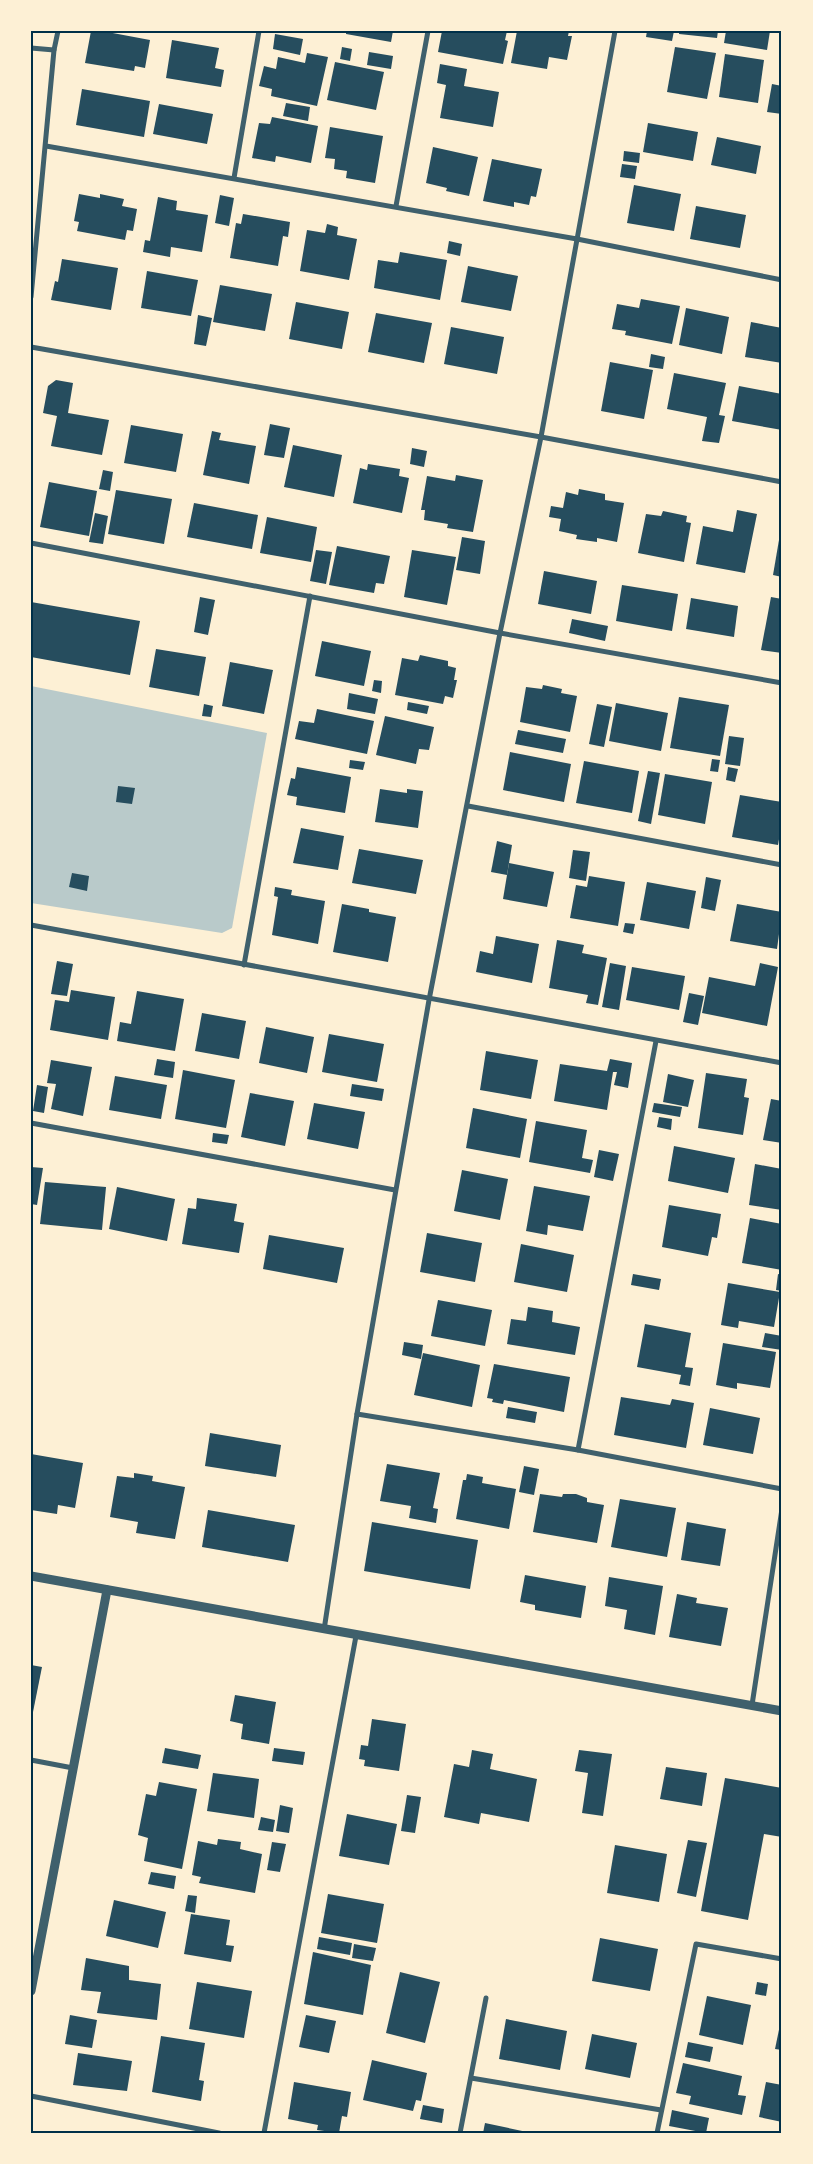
<svg xmlns="http://www.w3.org/2000/svg" width="813" height="2164" font-family="'Exo 2',sans-serif">
<style>
.green{fill:#b9caca}
.building{fill:#264d5e}
.lines{fill:none;stroke-linecap:round;stroke-linejoin:round}
.minor{stroke:#3f606c;stroke-width:5}
.tertiary{stroke:#3f606c;stroke-width:9}
.neatline{fill:none;stroke:#003049;stroke-width:2}
</style>
<rect width="100%" height="100%" fill="#fdf0d5"/>
<polygon class="green" points="31,686 267,733 232,928 222,933 31,903"/>
<g class="building">
<polygon points="91,31 102,31 150,40 145,68 135,66 134,71 85,63"/>
<polygon points="346,31 393,31 391,42 346,34"/>
<polygon points="442,31 507,31 505,40 508,41 503,64 438,52"/>
<polygon points="517,31 569,31 568,36 572,36 567,60 549,57 547,69 511,63"/>
<polygon points="647,31 674,31 672,41 646,37"/>
<polygon points="679,31 718,31 717,38 679,34"/>
<polygon points="726,31 770,31 767,50 724,43"/>
<polygon points="275,34 303,39 300,55 273,49"/>
<polygon points="172,40 219,48 215,68 224,70 221,87 166,78"/>
<polygon points="342,47 352,49 350,61 340,59"/>
<polygon points="675,47 716,53 707,99 667,92"/>
<polygon points="369,52 393,56 391,69 367,65"/>
<polygon points="307,53 328,57 317,106 271,96 272,89 259,86 264,66 276,69 278,57 305,63"/>
<polygon points="725,54 764,60 758,103 719,97"/>
<polygon points="335,62 384,72 376,110 327,100"/>
<polygon points="440,64 467,69 464,86 499,92 493,127 440,118 446,85 437,83"/>
<polygon points="772,84 782,86 782,114 767,112"/>
<polygon points="82,89 150,101 144,137 76,125"/>
<polygon points="286,103 310,107 308,121 283,116"/>
<polygon points="159,104 213,114 207,144 153,134"/>
<polygon points="272,117 318,126 311,163 276,156 275,162 252,158 259,123 270,124"/>
<polygon points="648,123 698,132 693,161 643,152"/>
<polygon points="330,127 383,136 375,183 346,178 347,171 334,169 335,159 325,158"/>
<polygon points="717,137 761,146 756,174 711,165"/>
<polygon points="433,147 478,157 469,196 446,191 447,188 426,183"/>
<polygon points="624,151 640,153 639,163 623,161"/>
<polygon points="492,159 542,169 536,197 531,196 529,205 514,202 514,207 483,201"/>
<polygon points="622,164 637,166 635,179 620,177"/>
<polygon points="634,185 681,194 674,231 627,223"/>
<polygon points="79,194 100,198 100,194 124,199 122,206 137,209 133,231 127,230 125,240 77,231 79,222 74,221"/>
<polygon points="220,195 234,198 229,226 215,223"/>
<polygon points="158,197 177,201 176,210 208,215 202,252 171,247 170,257 143,252 145,240 150,241"/>
<polygon points="696,206 746,215 740,248 690,239"/>
<polygon points="243,214 290,222 288,237 283,236 278,266 230,258 236,223 241,224"/>
<polygon points="327,224 338,227 337,235 357,239 349,280 300,271 307,230 325,233"/>
<polygon points="449,241 462,244 460,256 447,253"/>
<polygon points="400,252 447,260 440,300 374,288 378,260 398,263"/>
<polygon points="62,259 118,268 111,310 51,300 55,281 58,282"/>
<polygon points="468,266 518,276 511,311 461,302"/>
<polygon points="147,271 198,280 191,316 141,308"/>
<polygon points="220,285 272,294 265,331 213,322"/>
<polygon points="641,299 680,306 672,344 625,335 626,331 612,329 617,304 639,308"/>
<polygon points="296,302 349,312 342,349 289,339"/>
<polygon points="686,308 729,317 722,354 679,345"/>
<polygon points="376,313 432,323 424,363 368,352"/>
<polygon points="198,315 212,318 206,346 194,344"/>
<polygon points="751,322 782,328 782,363 745,357"/>
<polygon points="451,327 504,337 497,374 444,364"/>
<polygon points="651,354 665,357 663,369 649,367"/>
<polygon points="610,362 653,370 644,419 601,411"/>
<polygon points="674,373 726,383 719,415 725,416 719,443 702,441 707,417 667,409"/>
<polygon points="56,380 73,383 68,413 109,420 102,455 51,446 57,416 43,413 48,386"/>
<polygon points="739,386 782,394 782,430 732,421"/>
<polygon points="270,424 290,428 284,458 264,455"/>
<polygon points="131,425 183,434 176,472 124,463"/>
<polygon points="212,431 221,433 219,440 256,446 249,484 203,475"/>
<polygon points="293,445 342,455 334,497 284,487"/>
<polygon points="412,448 427,451 424,467 410,464"/>
<polygon points="368,464 400,469 399,476 409,478 402,513 353,503 360,468 367,470"/>
<polygon points="103,470 113,472 110,491 99,489"/>
<polygon points="456,475 483,480 473,532 447,528 448,524 424,520 425,510 421,510 427,476 455,481"/>
<polygon points="49,482 97,491 89,536 40,527"/>
<polygon points="579,489 605,494 605,500 624,503 617,542 597,538 597,542 576,539 577,535 559,531 561,519 549,517 551,506 563,508 566,492 578,495"/>
<polygon points="116,490 172,499 164,544 108,534"/>
<polygon points="194,503 258,515 252,549 187,537"/>
<polygon points="737,510 757,514 745,573 696,564 703,526 733,532"/>
<polygon points="663,511 687,516 686,522 691,523 684,562 638,553 646,514 661,516"/>
<polygon points="95,513 108,516 103,544 89,542"/>
<polygon points="267,517 317,527 311,562 260,553"/>
<polygon points="780,534 782,535 782,577 773,575"/>
<polygon points="462,537 485,541 480,574 456,570"/>
<polygon points="337,546 390,556 384,584 376,583 374,593 329,585"/>
<polygon points="316,550 332,552 326,584 310,581"/>
<polygon points="412,550 456,557 447,605 404,597"/>
<polygon points="544,571 597,581 591,614 538,604"/>
<polygon points="622,585 678,594 672,631 616,621"/>
<polygon points="200,597 215,600 208,635 194,632"/>
<polygon points="771,597 782,599 782,653 761,650"/>
<polygon points="691,598 738,606 734,637 686,629"/>
<polygon points="31,602 140,621 130,675 31,657"/>
<polygon points="572,619 608,626 605,641 569,633"/>
<polygon points="322,641 371,651 364,686 315,676"/>
<polygon points="156,649 206,657 199,696 149,687"/>
<polygon points="420,655 448,661 448,666 456,668 454,680 457,680 453,698 445,696 443,704 395,695 402,658 418,661"/>
<polygon points="230,662 273,670 264,714 222,706"/>
<polygon points="374,680 382,681 381,693 372,691"/>
<polygon points="543,685 562,689 561,693 577,696 570,732 520,722 526,687 542,689"/>
<polygon points="349,693 378,699 375,714 347,709"/>
<polygon points="679,697 729,705 720,756 670,748"/>
<polygon points="408,702 429,706 427,714 407,710"/>
<polygon points="616,703 668,713 661,751 609,741"/>
<polygon points="204,704 213,706 211,717 202,716"/>
<polygon points="597,704 612,707 604,747 589,744"/>
<polygon points="317,709 374,721 367,754 295,739 299,721 314,723"/>
<polygon points="385,716 434,727 429,750 419,749 416,764 376,755"/>
<polygon points="518,730 566,739 563,753 515,744"/>
<polygon points="729,736 744,738 740,766 725,764"/>
<polygon points="510,752 571,764 564,802 503,790"/>
<polygon points="712,759 720,760 718,772 710,771"/>
<polygon points="350,760 365,762 363,770 349,768"/>
<polygon points="584,761 639,771 632,813 576,803"/>
<polygon points="297,767 351,777 345,813 296,805 297,797 287,795 291,778 295,779"/>
<polygon points="728,767 738,769 735,782 726,780"/>
<polygon points="648,771 660,773 651,824 638,821"/>
<polygon points="665,774 712,782 705,824 658,815"/>
<polygon points="118,786 135,788 132,804 116,802"/>
<polygon points="380,789 407,793 407,789 423,791 418,828 375,822"/>
<polygon points="740,795 782,802 782,822 778,845 732,837"/>
<polygon points="301,828 344,836 338,870 293,863"/>
<polygon points="497,841 512,845 507,875 491,872"/>
<polygon points="359,849 423,860 416,894 352,883"/>
<polygon points="573,850 590,852 586,881 569,878"/>
<polygon points="509,863 554,872 547,907 503,899"/>
<polygon points="72,873 89,876 87,891 69,887"/>
<polygon points="589,876 625,882 618,926 570,918 576,885 587,887"/>
<polygon points="706,877 721,880 715,911 701,908"/>
<polygon points="647,882 696,891 689,929 640,920"/>
<polygon points="275,887 292,890 291,895 325,901 318,944 272,935 278,897 274,896"/>
<polygon points="342,904 369,909 369,912 396,917 388,962 333,952"/>
<polygon points="737,904 782,912 777,949 730,941"/>
<polygon points="625,923 635,924 633,934 623,932"/>
<polygon points="496,936 539,944 532,983 476,972 480,951 493,954"/>
<polygon points="557,940 584,945 582,953 607,958 598,1005 586,1003 588,995 549,988"/>
<polygon points="57,961 73,964 67,996 51,994"/>
<polygon points="610,963 626,966 619,1010 602,1007"/>
<polygon points="760,963 778,967 767,1026 702,1013 709,977 755,986"/>
<polygon points="632,967 685,976 679,1010 626,1000"/>
<polygon points="71,990 115,997 108,1040 50,1030 55,1000 69,1002"/>
<polygon points="137,991 184,999 175,1051 117,1041 120,1022 131,1024"/>
<polygon points="689,993 704,996 698,1025 683,1022"/>
<polygon points="202,1013 246,1021 239,1059 195,1051"/>
<polygon points="266,1027 314,1037 307,1073 259,1063"/>
<polygon points="329,1034 384,1044 377,1082 322,1072"/>
<polygon points="486,1051 538,1060 531,1099 480,1090"/>
<polygon points="157,1059 175,1062 173,1078 154,1075"/>
<polygon points="610,1059 632,1063 628,1088 614,1085 617,1072 613,1072 607,1110 554,1101 560,1064 607,1071"/>
<polygon points="51,1060 92,1067 83,1116 51,1109 56,1084 47,1083"/>
<polygon points="183,1070 235,1080 226,1128 175,1119"/>
<polygon points="706,1073 747,1079 744,1097 749,1098 743,1135 698,1128"/>
<polygon points="668,1074 694,1080 688,1107 663,1102"/>
<polygon points="115,1076 167,1085 161,1119 109,1110"/>
<polygon points="352,1084 384,1089 382,1101 350,1096"/>
<polygon points="37,1085 48,1087 44,1113 33,1111"/>
<polygon points="250,1093 294,1101 285,1146 241,1137"/>
<polygon points="771,1099 782,1101 782,1143 763,1140"/>
<polygon points="314,1103 365,1112 358,1149 307,1139"/>
<polygon points="654,1103 682,1107 680,1117 652,1112"/>
<polygon points="473,1108 527,1119 520,1158 466,1148"/>
<polygon points="659,1117 672,1119 671,1130 657,1127"/>
<polygon points="536,1121 587,1130 582,1158 593,1160 590,1173 529,1162"/>
<polygon points="213,1133 229,1135 227,1144 212,1142"/>
<polygon points="674,1146 735,1158 728,1193 668,1181"/>
<polygon points="599,1150 619,1154 613,1181 594,1177"/>
<polygon points="755,1164 782,1169 782,1210 749,1205"/>
<polygon points="31,1167 43,1168 37,1205 31,1204"/>
<polygon points="462,1170 508,1179 500,1220 454,1211"/>
<polygon points="45,1182 106,1187 102,1230 40,1224"/>
<polygon points="534,1186 590,1196 583,1231 548,1225 547,1235 526,1231"/>
<polygon points="117,1187 175,1199 167,1241 109,1229"/>
<polygon points="197,1198 237,1204 234,1221 244,1223 239,1253 182,1244 188,1208 196,1209"/>
<polygon points="669,1205 721,1214 717,1238 712,1237 708,1256 662,1247"/>
<polygon points="750,1218 782,1224 782,1270 742,1263"/>
<polygon points="427,1233 482,1243 475,1282 420,1272"/>
<polygon points="269,1235 344,1248 337,1283 263,1269"/>
<polygon points="521,1244 574,1255 567,1292 514,1282"/>
<polygon points="633,1274 661,1279 659,1290 631,1285"/>
<polygon points="778,1274 782,1275 782,1291 776,1290"/>
<polygon points="728,1283 780,1292 774,1327 739,1321 738,1328 721,1325"/>
<polygon points="438,1300 492,1310 485,1346 431,1336"/>
<polygon points="528,1307 553,1311 552,1322 580,1327 575,1355 507,1344 511,1319 526,1321"/>
<polygon points="645,1324 691,1333 685,1367 693,1368 690,1386 679,1384 681,1375 637,1367"/>
<polygon points="765,1333 782,1336 782,1350 762,1347"/>
<polygon points="404,1342 423,1345 421,1359 402,1355"/>
<polygon points="723,1343 776,1352 770,1388 737,1383 737,1389 716,1385"/>
<polygon points="423,1353 480,1365 472,1407 414,1395"/>
<polygon points="494,1364 570,1377 564,1412 504,1400 503,1404 492,1402 493,1399 487,1398"/>
<polygon points="621,1397 670,1405 672,1399 694,1403 686,1448 614,1435"/>
<polygon points="508,1407 537,1412 535,1423 506,1418"/>
<polygon points="710,1408 760,1418 753,1454 703,1445"/>
<polygon points="210,1433 281,1445 276,1477 205,1466"/>
<polygon points="31,1454 83,1463 75,1508 58,1505 57,1514 31,1510"/>
<polygon points="387,1464 440,1473 433,1508 438,1509 436,1523 409,1518 411,1506 380,1501"/>
<polygon points="524,1466 539,1469 534,1495 519,1492"/>
<polygon points="134,1473 153,1476 152,1481 185,1487 175,1539 136,1533 138,1522 110,1517 117,1476 134,1478"/>
<polygon points="467,1474 483,1477 482,1483 516,1489 509,1529 456,1519 463,1480 466,1480"/>
<polygon points="540,1494 562,1497 563,1494 576,1494 587,1498 587,1502 604,1505 597,1543 533,1532"/>
<polygon points="620,1499 676,1508 667,1557 611,1547"/>
<polygon points="208,1510 295,1525 288,1562 202,1547"/>
<polygon points="372,1522 478,1540 470,1589 364,1571"/>
<polygon points="687,1522 726,1529 720,1566 681,1560"/>
<polygon points="525,1575 586,1586 581,1618 535,1610 535,1605 520,1602"/>
<polygon points="609,1577 663,1586 655,1635 624,1629 627,1610 605,1606"/>
<polygon points="677,1594 697,1598 696,1603 728,1608 721,1646 669,1637"/>
<polygon points="31,1665 42,1667 32,1717 31,1716"/>
<polygon points="235,1695 276,1702 269,1744 241,1739 243,1724 230,1721"/>
<polygon points="372,1719 406,1724 399,1771 364,1766 365,1760 359,1759 361,1745 368,1746"/>
<polygon points="165,1748 201,1755 198,1769 162,1763"/>
<polygon points="274,1748 305,1752 303,1765 272,1761"/>
<polygon points="472,1750 493,1754 490,1769 537,1779 529,1822 481,1813 479,1824 444,1817 454,1764 469,1767"/>
<polygon points="579,1750 612,1754 603,1816 582,1813 588,1773 575,1771"/>
<polygon points="666,1767 707,1773 702,1806 660,1799"/>
<polygon points="213,1773 259,1779 254,1818 207,1811"/>
<polygon points="725,1778 782,1788 782,1837 764,1834 748,1920 701,1911"/>
<polygon points="159,1782 197,1789 182,1869 144,1861 148,1838 138,1835 146,1794 156,1796"/>
<polygon points="407,1795 421,1797 415,1833 401,1831"/>
<polygon points="280,1805 293,1808 289,1833 276,1831"/>
<polygon points="347,1814 397,1824 389,1865 339,1856"/>
<polygon points="261,1817 275,1820 273,1832 258,1830"/>
<polygon points="218,1839 241,1842 240,1849 262,1854 255,1893 199,1883 201,1877 192,1875 198,1841 217,1845"/>
<polygon points="688,1840 707,1843 696,1897 677,1893"/>
<polygon points="272,1842 286,1844 280,1872 267,1870"/>
<polygon points="615,1845 667,1854 659,1902 607,1893"/>
<polygon points="151,1872 176,1876 174,1889 148,1884"/>
<polygon points="328,1894 384,1904 377,1943 321,1933"/>
<polygon points="188,1895 197,1896 195,1913 185,1911"/>
<polygon points="114,1900 166,1912 158,1948 106,1936"/>
<polygon points="191,1914 230,1920 226,1945 234,1946 231,1962 184,1954"/>
<polygon points="319,1937 352,1943 350,1955 317,1949"/>
<polygon points="600,1938 658,1949 650,1991 592,1981"/>
<polygon points="354,1944 376,1948 373,1961 352,1958"/>
<polygon points="313,1952 371,1965 363,2015 304,2004"/>
<polygon points="86,1958 129,1966 129,1980 161,1984 157,2020 97,2013 101,1992 81,1990"/>
<polygon points="400,1972 440,1982 425,2043 386,2033"/>
<polygon points="197,1982 252,1991 244,2038 189,2029"/>
<polygon points="757,1982 768,1984 766,1996 755,1994"/>
<polygon points="707,1996 751,2005 743,2045 699,2035"/>
<polygon points="70,2015 97,2020 92,2048 65,2044"/>
<polygon points="306,2015 336,2021 329,2053 299,2047"/>
<polygon points="506,2019 567,2031 560,2070 499,2059"/>
<polygon points="781,2020 782,2020 782,2050 775,2049"/>
<polygon points="592,2034 637,2043 630,2078 585,2069"/>
<polygon points="161,2036 205,2043 199,2080 204,2081 201,2101 152,2092"/>
<polygon points="688,2042 713,2047 710,2062 685,2057"/>
<polygon points="78,2053 132,2061 127,2091 73,2085"/>
<polygon points="372,2060 427,2073 421,2101 416,2100 413,2111 363,2100"/>
<polygon points="683,2063 742,2076 738,2095 746,2096 742,2115 689,2104 691,2096 676,2093"/>
<polygon points="294,2082 351,2092 347,2117 342,2116 339,2133 317,2130 318,2125 288,2119"/>
<polygon points="766,2082 782,2085 782,2122 759,2117"/>
<polygon points="423,2105 444,2109 442,2123 420,2119"/>
<polygon points="672,2110 709,2118 706,2133 669,2126"/>
<polygon points="485,2123 527,2132 526,2133 483,2133"/>
</g>
<g class="lines">
<g class="minor">
<polyline points="31,48 54,50"/>
<polyline points="46,146 577,239 782,280"/>
<polyline points="234,178 259,31"/>
<polyline points="396,206 428,31"/>
<polyline points="31,297 54,50 58,31"/>
<polyline points="31,347 541,437 782,482"/>
<polyline points="31,543 500,633 782,683"/>
<polyline points="468,806 782,865"/>
<polyline points="31,925 782,1063"/>
<polyline points="244,965 310,596"/>
<polyline points="31,1123 395,1190"/>
<polyline points="357,1414 578,1450 782,1489"/>
<polyline points="578,1450 656,1041"/>
<polyline points="324,1630 357,1414 429,1000 500,633 541,437 615,31"/>
<polyline points="752,1705 782,1509"/>
<polyline points="31,1760 73,1768"/>
<polyline points="471,2078 661,2110"/>
<polyline points="31,2096 219,2133"/>
<polyline points="264,2133 356,1636"/>
<polyline points="460,2133 486,1998"/>
<polyline points="657,2133 696,1944 782,1959"/>
</g>
<g class="tertiary">
<polyline points="31,1576 782,1711"/>
<polyline points="31,1991 107,1590"/>
</g>
</g>
<rect width="813" height="2164" fill="none" stroke="#fdf0d5" stroke-width="65"/>
<rect x="32" y="32" width="748" height="2100" class="neatline"/>
</svg>
